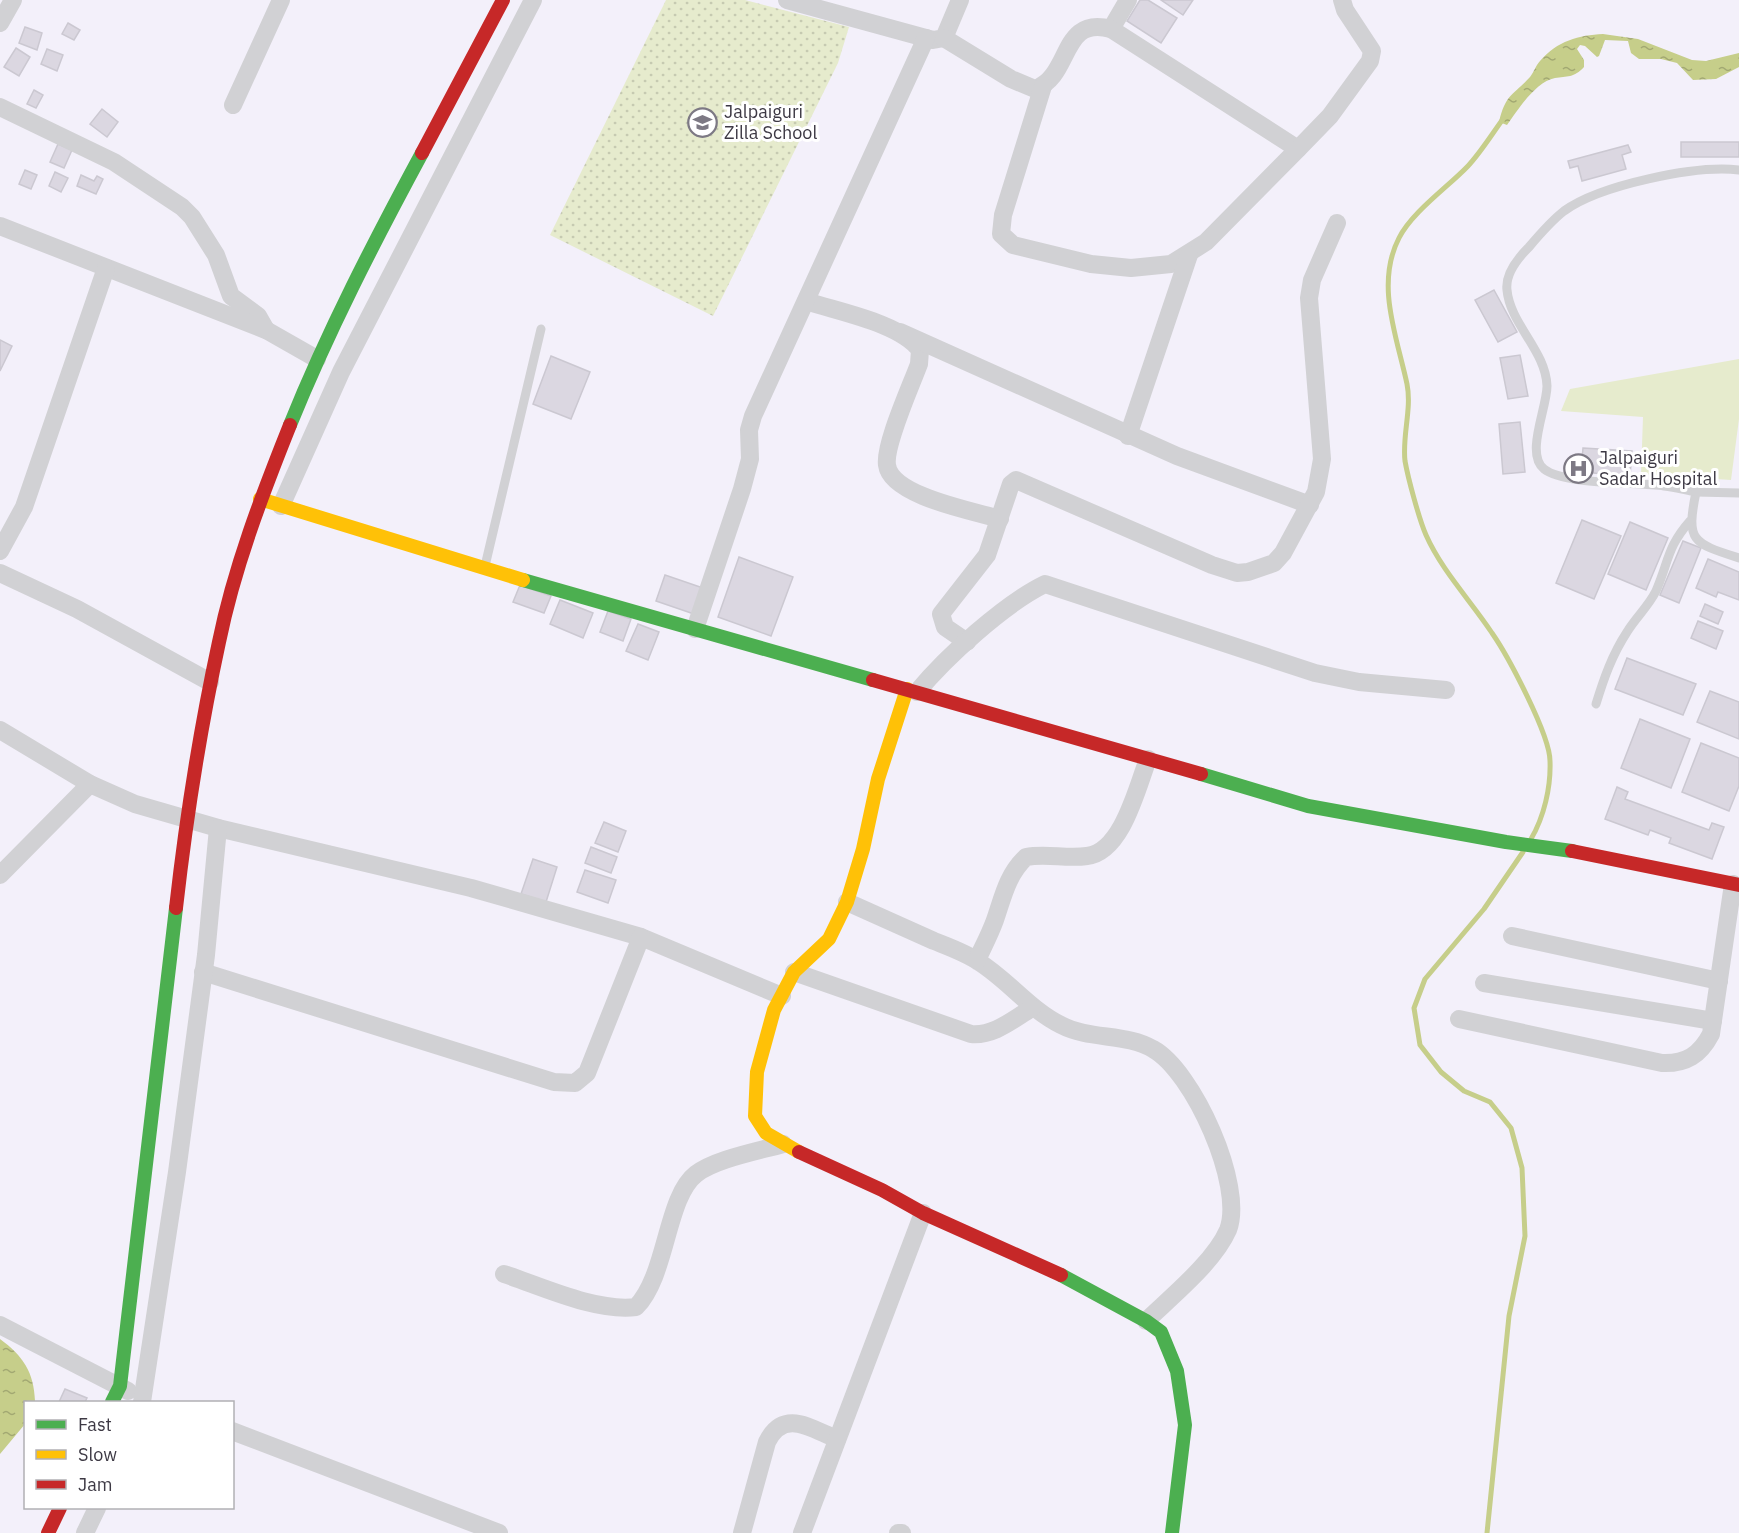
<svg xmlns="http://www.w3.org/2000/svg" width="1739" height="1533" font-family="'IBM Plex Sans',sans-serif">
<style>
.grass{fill:url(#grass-dots)}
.pitch{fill:#e6ebcd}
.water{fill:url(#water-ripples)}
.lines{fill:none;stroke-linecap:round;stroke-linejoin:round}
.stream{stroke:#c6ce8a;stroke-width:5}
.building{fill:#dbd7e1;stroke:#cbc8d1;stroke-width:1.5}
.lane{stroke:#d1d1d4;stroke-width:9}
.street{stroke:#d1d1d4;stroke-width:18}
.fast{stroke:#4caf50;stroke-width:14}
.slow{stroke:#ffc107;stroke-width:14}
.jam{stroke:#c62828;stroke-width:14}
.labels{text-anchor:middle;stroke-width:6;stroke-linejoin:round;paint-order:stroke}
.poi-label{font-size:18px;fill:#3d3944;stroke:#fff;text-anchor:start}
</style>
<defs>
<pattern id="grass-dots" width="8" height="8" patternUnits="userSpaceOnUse" patternTransform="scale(1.5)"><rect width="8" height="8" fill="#e6ebcd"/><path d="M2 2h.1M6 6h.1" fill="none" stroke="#c6cab1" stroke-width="1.8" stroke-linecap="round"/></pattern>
<pattern id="water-ripples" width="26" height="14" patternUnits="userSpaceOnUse" patternTransform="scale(1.5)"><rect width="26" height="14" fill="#c6ce8a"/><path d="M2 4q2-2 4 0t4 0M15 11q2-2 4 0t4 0" fill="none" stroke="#a2a872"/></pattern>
</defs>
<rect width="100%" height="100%" fill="#f3f0fa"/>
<polygon class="grass" points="666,0 745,0 849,27 838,63 713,316 550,235"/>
<polygon class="pitch" points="1739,359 1739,419 1731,480 1641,474 1643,417 1561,411 1570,389"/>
<g class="water">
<path d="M1603,34L1638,39L1692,60L1706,61L1739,53V67L1716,79L1693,80L1677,63L1661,59H1639L1631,53L1628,41L1605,40L1599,56L1597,57L1585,46L1580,45L1577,49L1584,60V67C1574,78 1567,76 1555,78C1535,82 1518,110 1507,125L1499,122C1506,93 1513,96 1530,77C1534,72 1536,65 1540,61C1557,41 1579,35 1603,34Z"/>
<path d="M0,1339C23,1356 34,1372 35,1401L26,1402L25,1424L0,1454Z"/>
</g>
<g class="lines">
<g class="stream">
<path d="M1503,119C1492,134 1481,152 1468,166C1448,187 1412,212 1399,238C1375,284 1397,337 1407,384C1412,409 1402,436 1405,461C1408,478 1419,519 1426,535C1442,571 1471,601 1492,633C1508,656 1550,735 1550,761C1551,787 1544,817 1531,839"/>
<polyline points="1487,1533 1509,1316 1525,1236 1522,1168 1511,1128 1490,1102 1464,1091 1441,1072 1420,1045 1414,1008 1425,979 1484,909 1523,852"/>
</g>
</g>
<g class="building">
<polygon points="1140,0 1148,0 1177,18 1161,43 1127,21"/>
<polygon points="1161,0 1193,0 1183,15"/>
<polygon points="68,23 80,30 74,40 62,34"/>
<polygon points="25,27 42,33 37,50 19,43"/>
<polygon points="16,48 30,57 19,76 4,67"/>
<polygon points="47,49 63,55 57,71 41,64"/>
<polygon points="34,90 43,95 36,108 27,104"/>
<polygon points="102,109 118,122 107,137 90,124"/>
<rect x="1681" y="142" width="58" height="15"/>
<polygon points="58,144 72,150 64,168 50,162"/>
<polygon points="1628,145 1631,152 1622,155 1626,169 1582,181 1578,166 1570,168 1568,161"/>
<polygon points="25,170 37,175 31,189 19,184"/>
<polygon points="55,172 68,178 61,192 49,186"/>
<polygon points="81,175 94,181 97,176 103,179 96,194 77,186"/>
<polygon points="1494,290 1517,332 1498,342 1475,300"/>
<polygon points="0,340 12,346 0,371"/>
<polygon points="1520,355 1528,396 1508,399 1500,358"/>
<polygon points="551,356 590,372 571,419 533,404"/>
<polygon points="1520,422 1525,472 1503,474 1499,424"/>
<polygon points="1583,448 1632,451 1630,476 1581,472"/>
<polygon points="1582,520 1621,536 1594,599 1556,583"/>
<polygon points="1630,522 1668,538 1646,590 1608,574"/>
<polygon points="1683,541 1701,548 1679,603 1660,595"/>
<polygon points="739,557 793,577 771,636 718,617"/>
<polygon points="1708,559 1739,572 1739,600 1718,592 1716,597 1696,588"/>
<polygon points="665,575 703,588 694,614 656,601"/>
<polygon points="520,585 551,596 544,613 513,602"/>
<polygon points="560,600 593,613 583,638 550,624"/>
<polygon points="1705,604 1723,612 1718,624 1700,616"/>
<polygon points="608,611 631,619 623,641 600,632"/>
<polygon points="1698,621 1723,631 1716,649 1691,638"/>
<polygon points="638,624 659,632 648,660 626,651"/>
<polygon points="1627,658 1696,684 1683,715 1615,689"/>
<polygon points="1710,691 1739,702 1739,739 1697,722"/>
<polygon points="1640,719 1690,739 1671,788 1621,768"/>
<polygon points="1701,743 1739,758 1739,786 1729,811 1682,792"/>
<polygon points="1617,787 1628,792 1625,799 1709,830 1712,823 1724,827 1712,859 1669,843 1671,838 1650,830 1648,835 1605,819"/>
<polygon points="604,822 626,831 618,852 595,843"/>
<polygon points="591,847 617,857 611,873 585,863"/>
<polygon points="533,859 557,867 546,902 521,894"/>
<polygon points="585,870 616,880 608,903 577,892"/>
<polygon points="65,1389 87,1398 85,1402 59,1402"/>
</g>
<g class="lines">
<g class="lane">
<path d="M1739,170C1695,165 1600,185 1564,211C1551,221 1540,234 1529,247C1518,258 1505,274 1507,290C1510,324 1546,351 1547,386C1547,408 1525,454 1544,469C1564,485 1636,482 1664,486C1675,487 1685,490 1696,492C1686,541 1692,543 1739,558"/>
<polyline points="1696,492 1739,493"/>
<polyline points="485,566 541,329"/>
<path d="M1596,704C1604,678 1612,655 1627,632C1636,617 1648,607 1656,591C1669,561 1667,547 1690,521"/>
</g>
<g class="street">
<polyline points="787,0 933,40 944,38 960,0"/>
<polyline points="0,23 13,0"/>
<polyline points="1111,29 1128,0"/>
<path d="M944,38L1011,79L1035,89C1072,76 1060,15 1111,29L1298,149"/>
<polyline points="1043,86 1003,215 1001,234 1013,245 1091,264 1131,268 1171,264 1206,242 1298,149 1330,116 1370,61 1372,51 1345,10 1342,0"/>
<polyline points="233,105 281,0"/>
<polyline points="0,107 114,162 182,207 192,217 216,255 231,296 258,316 266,330"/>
<polyline points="0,226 266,330 317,359"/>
<path d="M806,301C839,312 900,323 920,350L919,364C911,386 884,445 887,465C891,496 973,511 1000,519"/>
<polyline points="900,332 1177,456 1310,505"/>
<polyline points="1128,436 1189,255"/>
<polyline points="281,506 341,372 533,0"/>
<polyline points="0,551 24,507 106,268"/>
<polyline points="0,573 77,609 210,682"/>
<polyline points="695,629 742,489 750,459 749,430 753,416 926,38"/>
<polyline points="967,642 945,627 941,614 987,555 1011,484 1016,480 1212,565 1237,573 1248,572 1274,563 1283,553 1316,492 1322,459 1309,298 1312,280 1337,223"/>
<path d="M917,692C946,657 1004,604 1045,584L1315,673L1359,682L1446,690"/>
<polyline points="0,730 90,784 135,804 218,828 471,888 641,937 782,996"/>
<polyline points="0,875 90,784"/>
<path d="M847,902C876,915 905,928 934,941C949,947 966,953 979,962C1009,981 1029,1009 1061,1025C1090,1040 1126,1033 1153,1049C1193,1071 1245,1186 1228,1230C1214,1262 1172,1296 1146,1321"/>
<polyline points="1512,936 1719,981"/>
<path d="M977,960C983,947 990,934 995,920C1003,897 1007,875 1026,857C1046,853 1066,859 1087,856C1122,852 1137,788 1148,759"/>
<polyline points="203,972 554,1082 575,1083 587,1073 641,937"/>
<path d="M794,972L971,1034C994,1036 1012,1020 1032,1008"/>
<polyline points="1484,983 1713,1021"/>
<path d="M1459,1019L1662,1063C1686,1064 1700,1055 1711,1034L1733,884"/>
<path d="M504,1274C543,1287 596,1312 636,1307C667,1276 666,1197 696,1174C715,1159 759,1151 783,1144"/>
<polyline points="0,1325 128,1391"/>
<polyline points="142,1402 177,1172 206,955 218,828"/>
<polyline points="232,1431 499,1533"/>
<polyline points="85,1533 97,1508"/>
<path d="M742,1533L767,1442C784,1408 811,1429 837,1439"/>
<polyline points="802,1533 923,1213"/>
<polyline points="898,1533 902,1533"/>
</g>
<g class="fast">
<path d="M290,425C328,331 374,242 422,153"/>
<polyline points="523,580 873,680"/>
<polyline points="1201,774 1308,806 1506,842 1572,851"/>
<polyline points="1061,1275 1146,1321 1161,1332 1177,1371 1185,1425 1172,1533"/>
<polyline points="112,1402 120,1386 176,908"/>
</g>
<g class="slow">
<polyline points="260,499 523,580"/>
<polyline points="799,1152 766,1133 755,1116 757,1072 774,1010 794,972 829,939 847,902 863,849 878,779 907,689"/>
</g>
<g class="jam">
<polyline points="422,153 503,0"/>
<polyline points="873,680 1201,774"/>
<polyline points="1572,851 1739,885"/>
<path d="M176,908C186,819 200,730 219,642C234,568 262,495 290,425"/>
<polyline points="799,1152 882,1190 923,1213 1061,1275"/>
<polyline points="48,1533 60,1508"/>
</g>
</g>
<defs>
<symbol id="school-ring" viewBox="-11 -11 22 22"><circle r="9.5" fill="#fff" stroke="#7d7984" stroke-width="1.5"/><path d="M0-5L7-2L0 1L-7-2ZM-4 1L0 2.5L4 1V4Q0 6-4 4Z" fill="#7d7984"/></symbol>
<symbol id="hospital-ring" viewBox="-11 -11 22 22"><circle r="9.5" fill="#fff" stroke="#7d7984" stroke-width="1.5"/><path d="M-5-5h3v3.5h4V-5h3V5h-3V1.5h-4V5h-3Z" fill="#7d7984"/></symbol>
</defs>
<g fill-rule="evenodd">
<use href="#school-ring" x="686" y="106" width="33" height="33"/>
<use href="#hospital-ring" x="1562" y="452" width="33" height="33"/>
</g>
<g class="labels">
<g class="poi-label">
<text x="724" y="118">Jalpaiguri<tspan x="724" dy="21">Zilla School</tspan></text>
<text x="1599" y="464">Jalpaiguri<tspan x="1599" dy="21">Sadar Hospital</tspan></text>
</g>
</g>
<rect x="24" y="1401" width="210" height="108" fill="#ffffff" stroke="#b1b0b4" stroke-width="1.5"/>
<rect x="36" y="1420" width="30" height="9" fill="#4caf50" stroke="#b1b0b4" stroke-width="1.5"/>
<text x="78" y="1431" font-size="18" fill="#3d3944">Fast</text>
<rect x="36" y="1450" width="30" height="9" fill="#ffc107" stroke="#b1b0b4" stroke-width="1.5"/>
<text x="78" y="1461" font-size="18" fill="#3d3944">Slow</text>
<rect x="36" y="1480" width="30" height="9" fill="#c62828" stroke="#b1b0b4" stroke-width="1.5"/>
<text x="78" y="1491" font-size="18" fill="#3d3944">Jam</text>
</svg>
